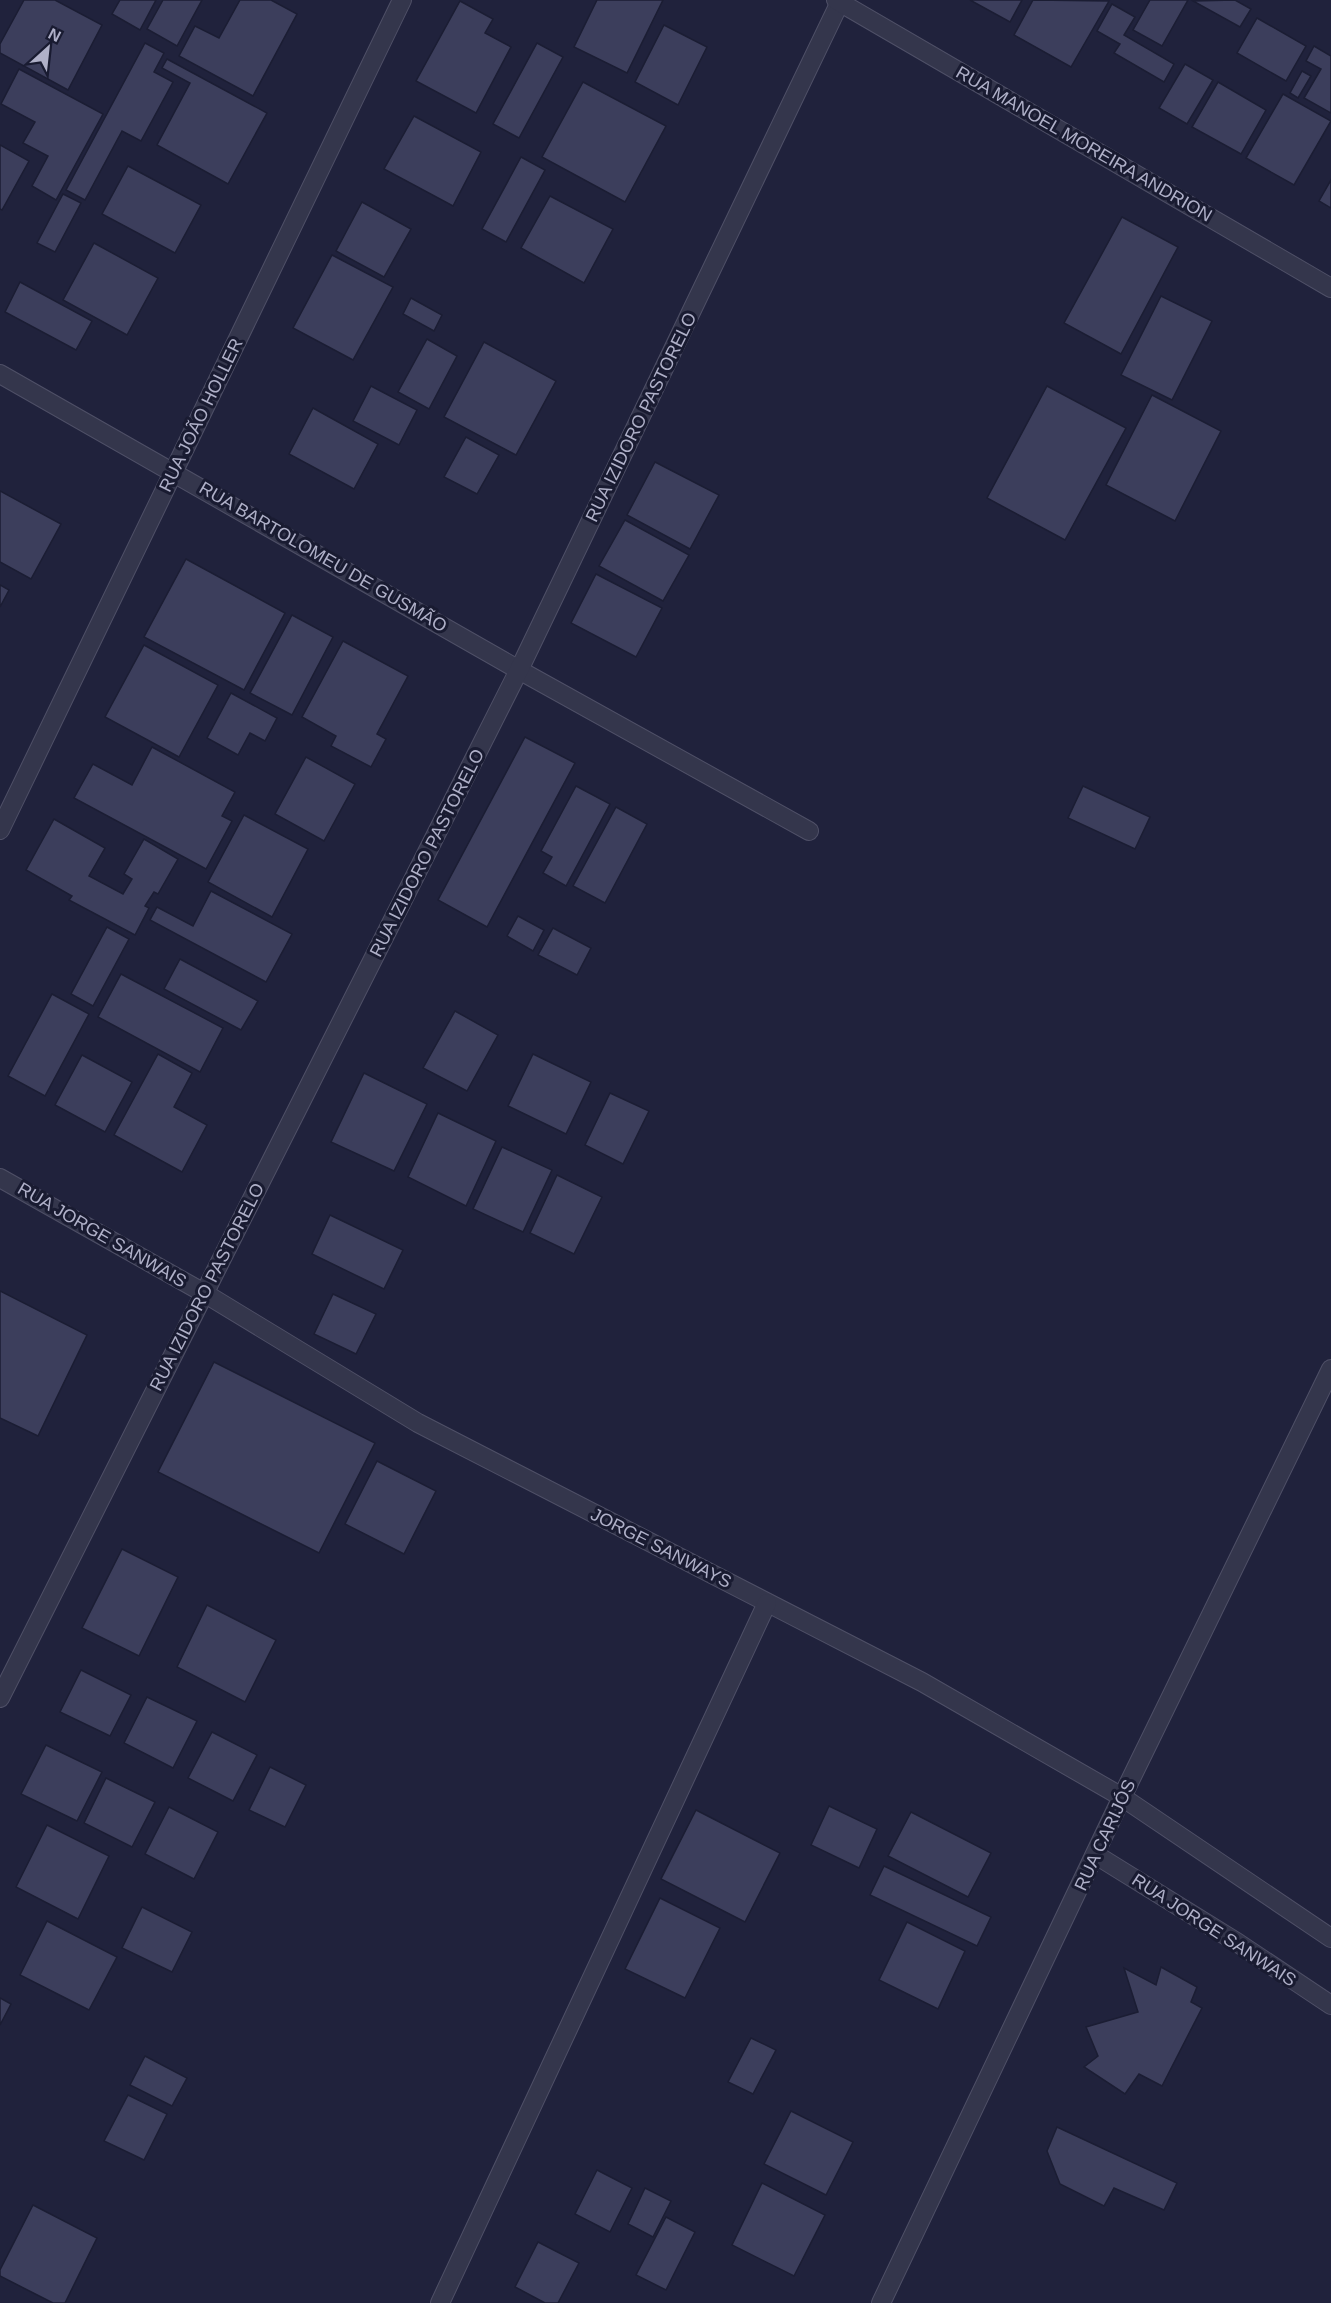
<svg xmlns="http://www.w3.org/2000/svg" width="1331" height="2303" font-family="Helvetica,sans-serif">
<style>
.building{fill:#3c3e5c;stroke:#1b1d33;stroke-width:1.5}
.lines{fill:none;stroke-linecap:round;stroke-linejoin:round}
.minor-casing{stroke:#4f5067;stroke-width:20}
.tertiary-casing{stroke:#4f5067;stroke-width:20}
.minor{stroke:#34364c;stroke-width:18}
.tertiary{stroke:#34364c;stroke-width:18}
.labels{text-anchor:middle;stroke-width:6;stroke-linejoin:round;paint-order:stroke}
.street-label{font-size:18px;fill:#afb0c8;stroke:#191b31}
</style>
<rect width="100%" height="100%" fill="#20223c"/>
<g class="building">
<polygon points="24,0 55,0 102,25 68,90 0,53 0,44"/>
<polygon points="120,0 156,0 140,30 112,14"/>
<polygon points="163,0 202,0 177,46 147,29"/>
<polygon points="240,0 271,0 297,14 253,96 179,56 195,26 219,38"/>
<polygon points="597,0 663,0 627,73 574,47"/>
<polygon points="970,0 1022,0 1010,22"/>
<polygon points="1033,0 1109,1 1071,67 1014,35"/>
<polygon points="1150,0 1188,0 1162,46 1133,30"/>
<polygon points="1235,0 1251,9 1240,27 1193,1"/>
<polygon points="460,1 493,19 485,33 511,47 476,113 416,81"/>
<polygon points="1112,4 1135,17 1124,35 1174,64 1164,82 1114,53 1120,44 1097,31"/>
<polygon points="1257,18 1306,46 1286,81 1237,53"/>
<polygon points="664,25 707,47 678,105 635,82"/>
<polygon points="145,43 164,53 154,72 173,82 141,141 122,131 85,200 66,190"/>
<polygon points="537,43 563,57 519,138 493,124"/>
<polygon points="1314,46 1331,56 1331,113 1304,98 1321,69 1306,61"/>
<polygon points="167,59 267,113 228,184 157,145 190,83 162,68"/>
<polygon points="1185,64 1213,80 1187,124 1159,108"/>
<polygon points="19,69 103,114 56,200 32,186 48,156 23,143 35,122 1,104"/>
<polygon points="1302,71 1311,76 1298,98 1290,93"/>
<polygon points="583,82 666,126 625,202 542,157"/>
<polygon points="1218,82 1266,110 1241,154 1192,127"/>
<polygon points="1283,94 1331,121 1294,185 1246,158"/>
<polygon points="414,116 481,152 453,206 384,169"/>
<polygon points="0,145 29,161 2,210 0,209"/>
<polygon points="521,157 545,170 506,242 482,229"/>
<polygon points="128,166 201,205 175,253 102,214"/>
<polygon points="1331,180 1331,208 1319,201"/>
<polygon points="63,194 81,203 55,252 37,243"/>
<polygon points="550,196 613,229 584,283 521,248"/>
<polygon points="362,202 411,229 384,277 336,251"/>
<polygon points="1122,217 1178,247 1121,354 1064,323"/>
<polygon points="94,243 158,278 127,335 63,300"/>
<polygon points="332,255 393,287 353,360 293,328"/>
<polygon points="20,282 92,321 76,350 5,312"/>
<polygon points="1161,296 1212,321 1172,400 1121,375"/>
<polygon points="411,298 442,315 434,331 403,314"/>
<polygon points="427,339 457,356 429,409 398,392"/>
<polygon points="484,342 556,381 516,455 444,417"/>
<polygon points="371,386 417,410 399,445 353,421"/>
<polygon points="1047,386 1126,428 1065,540 987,498"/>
<polygon points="1152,395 1221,431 1175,521 1106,485"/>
<polygon points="313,408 378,444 354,489 289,454"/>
<polygon points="466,437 499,455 477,494 444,477"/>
<polygon points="655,462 719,495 690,549 627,515"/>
<polygon points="0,491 61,524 31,579 0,562"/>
<polygon points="625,520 689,555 663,601 599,566"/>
<polygon points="186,559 285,613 244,690 144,637"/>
<polygon points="596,574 662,608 636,657 571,623"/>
<polygon points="0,585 9,590 0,607"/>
<polygon points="292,615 333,637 292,715 250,693"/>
<polygon points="343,641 408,676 377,734 386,739 371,767 331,746 336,736 302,717"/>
<polygon points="144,645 218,685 179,757 105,717"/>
<polygon points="231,693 277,718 265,741 250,733 238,755 207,738"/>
<polygon points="525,737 575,763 487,927 438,900"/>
<polygon points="152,747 235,792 222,816 232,821 206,869 74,798 93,764 132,785"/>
<polygon points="306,757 355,784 324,841 275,814"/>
<polygon points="576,786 610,804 566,886 543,873 552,857 541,851"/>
<polygon points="1083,786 1150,817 1135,849 1068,818"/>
<polygon points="616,807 647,824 605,903 573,886"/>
<polygon points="244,815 308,849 272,917 208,882"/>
<polygon points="54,819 105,848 89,876 123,894 132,879 124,874 144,839 178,859 158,894 154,892 145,906 149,908 135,935 69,900 72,896 26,870"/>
<polygon points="211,891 292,934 266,982 150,920 157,907 193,926"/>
<polygon points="518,916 544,930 533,951 507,936"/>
<polygon points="107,927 129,939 93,1006 71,994"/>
<polygon points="553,928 591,948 577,975 538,955"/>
<polygon points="180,959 258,1001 241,1030 164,989"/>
<polygon points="121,974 223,1028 200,1072 98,1017"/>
<polygon points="52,994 89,1014 45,1096 8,1076"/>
<polygon points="455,1011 498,1035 467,1091 423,1068"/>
<polygon points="158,1054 192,1073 174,1107 207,1125 182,1172 114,1135"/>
<polygon points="533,1054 591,1082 566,1134 508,1106"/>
<polygon points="82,1055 132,1082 105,1132 55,1105"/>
<polygon points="364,1073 427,1104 394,1171 331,1142"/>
<polygon points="610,1093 649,1111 623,1164 585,1145"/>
<polygon points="438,1113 496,1141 466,1206 408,1177"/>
<polygon points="502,1147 552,1170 523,1232 473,1209"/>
<polygon points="557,1175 602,1197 574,1254 530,1233"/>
<polygon points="330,1215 403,1250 384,1289 312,1254"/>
<polygon points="0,1291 87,1335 38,1436 0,1418"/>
<polygon points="333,1294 376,1314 356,1354 314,1334"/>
<polygon points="214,1362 375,1443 319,1553 158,1472"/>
<polygon points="377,1461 436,1491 404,1554 345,1524"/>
<polygon points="122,1549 178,1577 139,1656 82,1628"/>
<polygon points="207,1605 276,1640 245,1702 177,1667"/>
<polygon points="81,1670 131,1695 110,1736 60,1712"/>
<polygon points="147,1697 197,1721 173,1768 124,1743"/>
<polygon points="212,1732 257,1755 233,1801 188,1778"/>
<polygon points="46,1745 102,1772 77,1821 21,1794"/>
<polygon points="270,1767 306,1785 285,1827 249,1810"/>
<polygon points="106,1778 155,1802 132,1847 84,1823"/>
<polygon points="829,1806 877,1829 859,1868 811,1845"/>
<polygon points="169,1807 218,1832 194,1879 145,1854"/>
<polygon points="696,1810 780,1853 745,1922 661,1879"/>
<polygon points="911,1812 991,1853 968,1897 888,1856"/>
<polygon points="47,1825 109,1856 78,1919 16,1887"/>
<polygon points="884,1866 991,1917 977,1946 870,1895"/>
<polygon points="660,1898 720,1928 685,1998 625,1969"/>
<polygon points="142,1907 192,1932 172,1972 122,1948"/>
<polygon points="47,1921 117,1957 89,2010 20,1975"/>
<polygon points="907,1922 965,1951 938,2009 879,1980"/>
<polygon points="1161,1967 1197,1987 1191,2002 1202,2008 1162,2086 1139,2074 1125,2094 1084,2067 1098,2056 1086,2027 1138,2012 1124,1968 1156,1985"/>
<polygon points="0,1998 11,2004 0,2025"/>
<polygon points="751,2038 776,2050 753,2094 728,2082"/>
<polygon points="145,2056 187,2078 172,2106 130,2085"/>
<polygon points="128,2095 167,2114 144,2160 104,2141"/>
<polygon points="791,2111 853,2142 826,2195 764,2164"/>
<polygon points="1057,2127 1177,2183 1164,2210 1114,2188 1104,2206 1060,2184 1047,2151"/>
<polygon points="597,2170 632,2188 610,2232 575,2214"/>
<polygon points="762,2183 825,2215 794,2276 732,2245"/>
<polygon points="645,2188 671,2201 653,2237 628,2224"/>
<polygon points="33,2205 97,2238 65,2303 53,2303 0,2276 0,2270"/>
<polygon points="666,2217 695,2232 666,2290 636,2275"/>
<polygon points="538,2242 579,2263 558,2303 545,2303 515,2287"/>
</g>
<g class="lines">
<defs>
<g id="minor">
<polyline points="0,374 519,670 809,831"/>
<polyline points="0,830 402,0"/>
<polyline points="0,1178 204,1293 418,1423 922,1682 1122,1797 1331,1938"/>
<polyline points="0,1698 519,670 840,2"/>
<polyline points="1096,1855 1238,1943 1331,2005"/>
<polyline points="440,2303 767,1603"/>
<polyline points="881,2303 1122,1797 1331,1369"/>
</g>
<polyline id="tertiary" points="836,0 1331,288"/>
</defs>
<use href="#minor" class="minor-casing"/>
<use href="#tertiary" class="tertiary-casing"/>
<use href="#minor" class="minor"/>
<use href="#tertiary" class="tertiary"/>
</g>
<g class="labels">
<g class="street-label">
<text transform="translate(1084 144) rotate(30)" y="6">RUA MANOEL MOREIRA ANDRION</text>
<text transform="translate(201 415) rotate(-64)" y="6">RUA JOÃO HOLLER</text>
<text transform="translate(641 417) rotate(-64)" y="6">RUA IZIDORO PASTORELO</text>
<text transform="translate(323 557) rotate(30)" y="6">RUA BARTOLOMEU DE GUSMÃO</text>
<text transform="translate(427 853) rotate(-63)" y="6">RUA IZIDORO PASTORELO</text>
<text transform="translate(102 1235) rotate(30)" y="6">RUA JORGE SANWAIS</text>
<text transform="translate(207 1287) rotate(-63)" y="6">RUA IZIDORO PASTORELO</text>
<text transform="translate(661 1548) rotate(27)" y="6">JORGE SANWAYS</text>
<text transform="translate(1105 1835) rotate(-65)" y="6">RUA CARIJÓS</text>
<text transform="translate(1214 1930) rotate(33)" y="6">RUA JORGE SANWAIS</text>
</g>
</g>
<g transform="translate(48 48) rotate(27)" stroke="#191b31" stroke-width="4.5" paint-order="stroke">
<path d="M0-4.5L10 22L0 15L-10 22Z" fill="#afb0c8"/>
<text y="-9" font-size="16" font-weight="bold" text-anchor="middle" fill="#afb0c8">N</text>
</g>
</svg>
